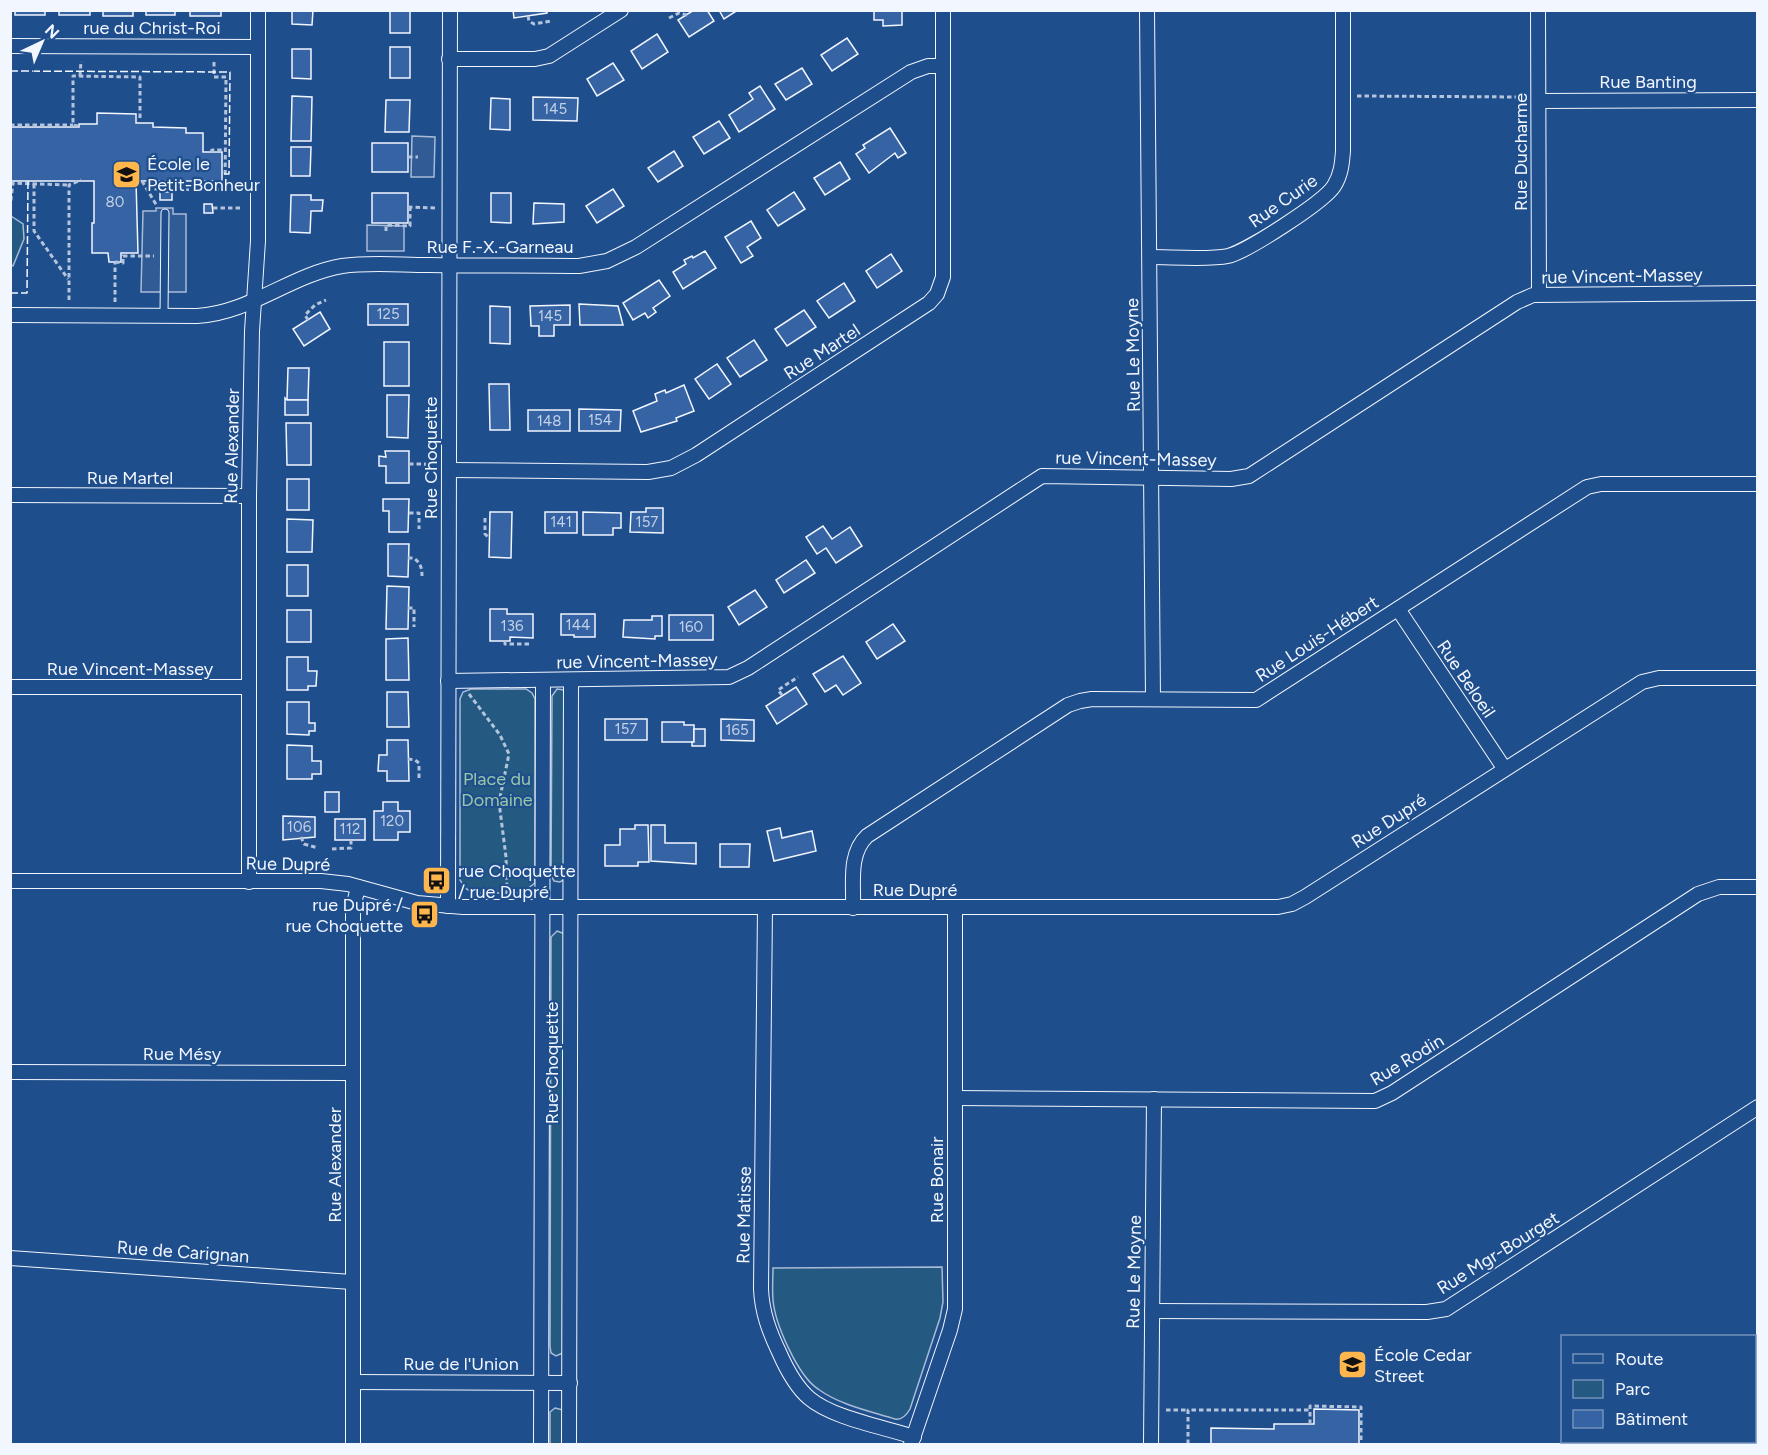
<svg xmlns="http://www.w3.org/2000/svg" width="1768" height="1455" font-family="Figtree,sans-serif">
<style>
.green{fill:#245a82;stroke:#a8bbd7;stroke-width:1.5}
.parking{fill:#305b95;stroke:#a8bbd7;stroke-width:1.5}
.building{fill:#3563a3;stroke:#f2f6ff;stroke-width:1.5}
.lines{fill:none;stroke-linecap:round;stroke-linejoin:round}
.lane-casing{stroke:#f2f6ff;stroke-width:9}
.street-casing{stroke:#f2f6ff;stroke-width:16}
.path{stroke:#b3c4dc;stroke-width:3;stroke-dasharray:4.5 3;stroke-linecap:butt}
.lane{stroke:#1f4e8c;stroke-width:7}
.street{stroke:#1f4e8c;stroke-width:14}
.fence{stroke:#f2f6ff;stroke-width:1.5;stroke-dasharray:8 3;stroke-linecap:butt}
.labels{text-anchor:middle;stroke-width:4.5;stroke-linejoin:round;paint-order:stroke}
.number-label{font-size:15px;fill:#c3d1e8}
.street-label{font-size:18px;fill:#f2f6ff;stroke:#1f4e8c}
.poi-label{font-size:18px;fill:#f2f6ff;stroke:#1f4e8c;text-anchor:start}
.park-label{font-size:18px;fill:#97c8a6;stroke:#1f4e8c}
</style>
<rect width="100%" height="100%" fill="#1f4e8c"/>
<g class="green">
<polygon points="11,216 23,224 24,239 13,266 11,265"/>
<polygon points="471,689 526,689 532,693 535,699 535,883 522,893 473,893 465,888 460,880 460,699 463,692"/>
<polygon points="557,689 564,690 566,692 565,879 560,882 554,881 551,875 552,696"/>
<polygon points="557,931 565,934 565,1352 556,1356 551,1353 550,1346 551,937"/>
<path d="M942,1267L943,1302L940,1318L910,1409C906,1416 901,1420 895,1419C869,1411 840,1405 818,1389C798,1376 775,1324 773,1300C772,1289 773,1278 773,1268Z"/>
<polygon points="555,1408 563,1410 565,1444 550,1444 550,1412"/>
</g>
<g class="parking">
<polygon points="412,136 435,137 434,177 411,177"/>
<polygon points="156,208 173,208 173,214 186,214 186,292 141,292 143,211 156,211"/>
<polygon points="367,225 404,226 404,251 367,251"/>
</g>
<g class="building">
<rect x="15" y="10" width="30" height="5"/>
<rect x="59" y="10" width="31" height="5"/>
<rect x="103" y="10" width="30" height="6"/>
<rect x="146" y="10" width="29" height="5"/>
<rect x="190" y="10" width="31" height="6"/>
<polygon points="292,10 313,10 312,25 292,24"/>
<rect x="390" y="10" width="20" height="23"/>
<polygon points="513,10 547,10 547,13 514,18"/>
<polygon points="694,10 707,10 714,21 689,37 678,20"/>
<polygon points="719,10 738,10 724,19"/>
<polygon points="874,10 902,10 902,25 883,26 883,20 874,20"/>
<polygon points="657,34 668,52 642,69 631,51"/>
<polygon points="847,38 858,54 832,71 821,55"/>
<rect x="390" y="47" width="20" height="31"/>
<polygon points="292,49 311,49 311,79 292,78"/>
<polygon points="613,63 624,80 597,96 587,79"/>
<polygon points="802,68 812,84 786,100 775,84"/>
<polygon points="760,86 775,109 739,132 729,115 753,99 749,93"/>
<polygon points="292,96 312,97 311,141 291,141"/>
<polygon points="533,97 578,98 577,121 533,120"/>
<polygon points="491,98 510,99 510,130 490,129"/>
<polygon points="386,100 410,100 409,132 385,132"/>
<polygon points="97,113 136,114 136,123 153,123 153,127 186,128 186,133 203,133 203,152 222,152 222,181 136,181 138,253 121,253 121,262 109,262 108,253 92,253 92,223 94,223 94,181 10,181 10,127 79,127 79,124 97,124"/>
<polygon points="719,121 730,138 704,154 693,137"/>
<polygon points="890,128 906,153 898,158 895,153 869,173 856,154 865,148 863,145"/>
<rect x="372" y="143" width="36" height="29"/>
<polygon points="291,147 311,147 310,176 291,176"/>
<polygon points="674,151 683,166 658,182 648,168"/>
<polygon points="840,162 850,179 825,195 814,178"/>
<polygon points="613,189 624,206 597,223 586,206"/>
<rect x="160" y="192" width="12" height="8"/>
<polygon points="794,192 805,209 778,226 767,210"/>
<rect x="372" y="193" width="36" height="30"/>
<polygon points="491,193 511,193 511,223 491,222"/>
<polygon points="291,195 311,195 311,200 323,200 322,211 311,211 310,233 290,232"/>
<polygon points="534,203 564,204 564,222 533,224"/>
<polygon points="204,204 212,204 213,213 204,213"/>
<polygon points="751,221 761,238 747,247 753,256 741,263 725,237"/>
<polygon points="705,251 716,268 683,289 673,272 686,264 684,260 692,256 693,258"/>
<polygon points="891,254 902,271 877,288 866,271"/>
<polygon points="659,280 670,296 653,308 656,312 648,318 645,313 633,320 623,303"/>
<polygon points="844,283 855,301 829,318 817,301"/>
<rect x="368" y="304" width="40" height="21"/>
<polygon points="579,304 618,306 623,325 580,325"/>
<polygon points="570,305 570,325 554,325 554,336 539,336 539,326 531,326 530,306"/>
<polygon points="490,306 510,307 510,344 490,343"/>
<polygon points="804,310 816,327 787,346 775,329"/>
<polygon points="320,312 330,329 304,346 293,329"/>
<polygon points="754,340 767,360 740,377 727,358"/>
<rect x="384" y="342" width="25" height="44"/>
<polygon points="717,364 731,384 709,399 695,379"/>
<polygon points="288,368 309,368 308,400 287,400"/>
<polygon points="489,384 509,384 510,430 490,430"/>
<polygon points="684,385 694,411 676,418 677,421 641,432 633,411 657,401 655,394 665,390 666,393"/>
<polygon points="387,395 409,395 408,438 387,437"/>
<polygon points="285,398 287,400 308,400 308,415 285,415"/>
<polygon points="579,409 621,410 620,431 579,431"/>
<rect x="528" y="410" width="42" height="21"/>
<polygon points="286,423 311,423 311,465 287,465"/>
<polygon points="385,451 409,451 409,483 386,483 386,466 379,466 379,456 386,457"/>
<rect x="287" y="479" width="22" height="31"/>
<polygon points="383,499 409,499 408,532 389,532 389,511 383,511"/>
<polygon points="646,508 663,508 663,533 630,532 631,512 646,512"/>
<polygon points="490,512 512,512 511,558 489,557"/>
<rect x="545" y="512" width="32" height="21"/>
<polygon points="583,512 621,513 621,528 613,528 613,535 583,535"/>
<polygon points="287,519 313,520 312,552 287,552"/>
<polygon points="823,526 832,539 850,527 862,546 836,563 826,548 817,554 806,537"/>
<polygon points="388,544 409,544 408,577 388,576"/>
<polygon points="806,560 815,573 784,593 776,580"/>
<rect x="287" y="565" width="21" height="31"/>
<polygon points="387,586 409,587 408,629 386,629"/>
<polygon points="755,590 767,607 739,625 728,607"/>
<polygon points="490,609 507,609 507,614 533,614 533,638 510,637 510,641 490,641"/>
<rect x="287" y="610" width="24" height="32"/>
<polygon points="561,614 595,614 595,637 574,637 574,635 561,635"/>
<rect x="669" y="615" width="44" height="25"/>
<polygon points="652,616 662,616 662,636 655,636 655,639 623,637 624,620 652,620"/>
<polygon points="893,624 905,641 877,659 866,642"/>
<polygon points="408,638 409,680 386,680 386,639"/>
<polygon points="843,656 861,683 843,695 836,685 825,692 813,674"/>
<polygon points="287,657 308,657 308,671 317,671 316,686 308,686 308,690 287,690"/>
<polygon points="796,687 807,704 777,724 766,706"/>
<polygon points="387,692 408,692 409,727 387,727"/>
<polygon points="287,702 309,702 309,723 315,723 315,731 309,731 309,735 287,734"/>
<rect x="605" y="719" width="42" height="21"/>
<polygon points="721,719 754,720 754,741 721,740"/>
<polygon points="662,722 684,722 684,725 694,725 694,742 662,742"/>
<polygon points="694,729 705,729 705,746 692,746 692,742 694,742"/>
<polygon points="387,740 408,740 409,781 387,781 387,771 378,771 379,755 387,755"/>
<polygon points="287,745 312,746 312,761 321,761 321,774 312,774 312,779 287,779"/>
<rect x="325" y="792" width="14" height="20"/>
<polygon points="383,802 398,802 398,811 410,811 410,832 398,832 398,840 374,840 374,811 383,811"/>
<polygon points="283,816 315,817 315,837 283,840"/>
<rect x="335" y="819" width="30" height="21"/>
<polygon points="635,825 648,825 649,862 638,862 638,866 605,866 605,845 620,845 620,829 635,829"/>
<polygon points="651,825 665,825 665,843 696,843 696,864 651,861"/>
<polygon points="780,828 782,838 812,831 816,851 774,861 767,831"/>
<polygon points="720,844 750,844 749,867 720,867"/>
<polygon points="1314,1409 1359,1410 1359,1444 1211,1444 1211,1428 1274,1429 1274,1424 1314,1424"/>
</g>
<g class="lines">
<defs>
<polyline id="lane" points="164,316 165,213"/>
<g id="street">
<polyline points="1147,10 1153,699"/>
<polyline points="1538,10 1539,294"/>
<polyline points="10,46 258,47"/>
<polyline points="449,59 535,59 549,56 621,10"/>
<polyline points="1539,101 1758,100"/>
<path d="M1150,257C1171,257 1209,260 1228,256C1246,252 1324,202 1334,186C1341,175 1342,164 1343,151V10"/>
<path d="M10,315L197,316C250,313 290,275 342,266C370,262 400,265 429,265C479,266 529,265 579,266L607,261L636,247L911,72L928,66H942"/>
<polyline points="449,470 648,472 671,468 696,455 929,303 937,294 943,277 943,10"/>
<polyline points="10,495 249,496"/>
<polyline points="1398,609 1504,768"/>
<polyline points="448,681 729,677 748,668 1042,476 1231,479 1249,476 1517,302 1533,295 1758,293"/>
<polyline points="10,687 249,687"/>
<polyline points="10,881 321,881 348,884 417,903 463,907 1278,907 1292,904 1305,897 1642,682 1659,678 1758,678"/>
<polyline points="249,882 249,496 252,331 258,241 258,10"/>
<polyline points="448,906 450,10"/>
<path d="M765,908L761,1289C762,1312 769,1331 779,1352C786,1368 795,1386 809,1398C832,1418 884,1427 914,1437"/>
<path d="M853,908C854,884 848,854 867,836L1068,705L1080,701L1092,699L1256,700L1587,487L1601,484H1758"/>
<polyline points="10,1072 353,1073"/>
<polyline points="955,1098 1375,1101 1392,1093 1698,894 1719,887 1758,887"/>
<polyline points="10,1258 352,1282"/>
<polyline points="1152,1311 1427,1312 1446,1309 1758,1107"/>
<polyline points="1754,1372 1758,1370"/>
<polyline points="353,1382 570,1383"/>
<polyline points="353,1444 353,908 358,887"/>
<polyline points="541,1444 543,681"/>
<polyline points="569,1444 571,681"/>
<polyline points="911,1444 950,1330 955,1309 955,908"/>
<polyline points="1151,1444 1154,1099"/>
<polyline points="1643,1444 1647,1442"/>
</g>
</defs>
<use href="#lane" class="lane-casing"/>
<use href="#street" class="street-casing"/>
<g class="path">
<polyline points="528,16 529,21 534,24 551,21"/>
<polyline points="669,18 679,13 687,15"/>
<polyline points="214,62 214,77 226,77 225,190"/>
<polyline points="80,76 81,61"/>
<polyline points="1357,96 1524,97"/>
<polyline points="10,125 73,125"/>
<polyline points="78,126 73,125 73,76 140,77 140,118 136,118"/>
<polyline points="211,152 212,150 225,150"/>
<polyline points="408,157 418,157"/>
<polyline points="142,181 157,206"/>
<polyline points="10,183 69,185"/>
<polyline points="34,184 34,231 68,279"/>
<polyline points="147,189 243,190"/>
<polyline points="408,207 436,208"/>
<polyline points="10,208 13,183"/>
<polyline points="213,208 243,208"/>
<polyline points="386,231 386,225 410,226 410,207"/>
<polyline points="115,262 123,263 123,256 154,256"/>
<polyline points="69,300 69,185 81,180"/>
<polyline points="115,302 115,263"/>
<polyline points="308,320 305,315 315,305 326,300"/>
<polyline points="409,464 425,464 427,468 426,478"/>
<polyline points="409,513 419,513 419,529"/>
<polyline points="485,518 485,534 489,538"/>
<path d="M408,558H414C420,563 422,567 422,576"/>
<polyline points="408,608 414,608 414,627"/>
<polyline points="505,641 505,644 529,644"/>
<polyline points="469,694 500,735 509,754 499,802 506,857 507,894"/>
<polyline points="782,695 778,690 798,677"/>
<polyline points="408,759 415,760 419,763 419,778"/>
<polyline points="301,837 304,844 318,848"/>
<polyline points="332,849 351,848 351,840"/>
<polyline points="1166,1410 1188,1410"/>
<polyline points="1310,1424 1310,1406 1361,1407 1361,1444"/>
<polyline points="1188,1444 1188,1410 1310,1410"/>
</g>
<use href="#lane" class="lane"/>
<use href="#street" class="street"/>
<g class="fence">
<polyline points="10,71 230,72 229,174 223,174"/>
<polyline points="10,293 27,293 28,180"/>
</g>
</g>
<defs>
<symbol id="school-square" viewBox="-11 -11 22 22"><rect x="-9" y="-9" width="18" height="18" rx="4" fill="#ffb74d" stroke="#1f4e8c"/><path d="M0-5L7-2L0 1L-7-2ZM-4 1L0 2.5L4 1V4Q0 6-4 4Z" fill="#111"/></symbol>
<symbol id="bus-square" viewBox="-11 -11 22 22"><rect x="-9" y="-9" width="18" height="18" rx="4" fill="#ffb74d" stroke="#1f4e8c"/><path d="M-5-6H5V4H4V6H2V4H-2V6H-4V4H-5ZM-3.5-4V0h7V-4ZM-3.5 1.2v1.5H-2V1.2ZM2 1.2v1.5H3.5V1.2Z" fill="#111"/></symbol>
</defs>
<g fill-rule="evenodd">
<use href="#school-square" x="110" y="158" width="33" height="33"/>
<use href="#bus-square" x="420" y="864" width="33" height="33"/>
<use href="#bus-square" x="408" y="898" width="33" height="33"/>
<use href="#school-square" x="1336" y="1348" width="33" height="33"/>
</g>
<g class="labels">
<g class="number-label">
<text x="555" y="114">145</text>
<text x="115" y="207">80</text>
<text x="388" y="319">125</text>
<text x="550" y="321">145</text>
<text x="600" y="425">154</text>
<text x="549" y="426">148</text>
<text x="561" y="527">141</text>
<text x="647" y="527">157</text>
<text x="578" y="630">144</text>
<text x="512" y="631">136</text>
<text x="691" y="632">160</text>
<text x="626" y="734">157</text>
<text x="737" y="735">165</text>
<text x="392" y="826">120</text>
<text x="299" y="832">106</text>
<text x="350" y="834">112</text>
</g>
<g class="street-label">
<text x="152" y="34">rue du Christ-Roi</text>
<text x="1648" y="88">Rue Banting</text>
<text transform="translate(1521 152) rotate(-90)" y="6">Rue Ducharme</text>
<text transform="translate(1283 201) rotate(-35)" y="6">Rue Curie</text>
<text x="500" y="253">Rue F.-X.-Garneau</text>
<text transform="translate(1622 276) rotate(-1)" y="6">rue Vincent-Massey</text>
<text transform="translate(822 352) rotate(-33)" y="6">Rue Martel</text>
<text transform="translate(1133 355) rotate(-91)" y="6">Rue Le Moyne</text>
<text transform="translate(232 446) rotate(-89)" y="6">Rue Alexander</text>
<text transform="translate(431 458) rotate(-90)" y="6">Rue Choquette</text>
<text transform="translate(1136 459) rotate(1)" y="6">rue Vincent-Massey</text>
<text x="130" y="484">Rue Martel</text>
<text transform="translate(1317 639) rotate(-33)" y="6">Rue Louis-Hébert</text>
<text transform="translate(637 661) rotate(-1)" y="6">rue Vincent-Massey</text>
<text x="130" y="675">Rue Vincent-Massey</text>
<text transform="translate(1466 679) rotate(56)" y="6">Rue Beloeil</text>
<text transform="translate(1389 821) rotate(-33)" y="6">Rue Dupré</text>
<text transform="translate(288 864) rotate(1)" y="6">Rue Dupré</text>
<text x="915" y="896">Rue Dupré</text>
<text x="182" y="1060">Rue Mésy</text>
<text transform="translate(1407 1060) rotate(-31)" y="6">Rue Rodin</text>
<text transform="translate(552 1063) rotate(-90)" y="6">Rue Choquette</text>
<text transform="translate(335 1165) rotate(-90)" y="6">Rue Alexander</text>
<text transform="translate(937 1180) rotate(-90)" y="6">Rue Bonair</text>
<text transform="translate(744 1215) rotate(-89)" y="6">Rue Matisse</text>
<text transform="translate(183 1252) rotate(4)" y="6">Rue de Carignan</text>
<text transform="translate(1498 1253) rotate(-32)" y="6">Rue Mgr-Bourget</text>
<text transform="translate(1134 1272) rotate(-89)" y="6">Rue Le Moyne</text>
<text x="461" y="1370">Rue de l'Union</text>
</g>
<g class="poi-label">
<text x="147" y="170">École le<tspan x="147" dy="21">Petit-Bonheur</tspan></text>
<text x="458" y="877">rue Choquette<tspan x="458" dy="21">/ rue Dupré</tspan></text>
<text x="403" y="911" text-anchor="end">rue Dupré /<tspan x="403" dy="21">rue Choquette</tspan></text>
<text x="1374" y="1361">École Cedar<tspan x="1374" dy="21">Street</tspan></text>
</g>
<g class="park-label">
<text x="497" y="785">Place du<tspan x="497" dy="21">Domaine</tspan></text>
</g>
</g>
<rect width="1768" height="1455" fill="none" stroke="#f2f6ff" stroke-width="24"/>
<rect x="1561" y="1335" width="195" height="108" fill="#1f4e8c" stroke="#7391ba" stroke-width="1.5"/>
<rect x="1573" y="1354" width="30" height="9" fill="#1f4e8c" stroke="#7391ba" stroke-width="1.5"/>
<text x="1615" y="1365" font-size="18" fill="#f2f6ff">Route</text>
<rect x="1573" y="1380" width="30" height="18" fill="#245a82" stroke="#7391ba" stroke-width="1.5"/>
<text x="1615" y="1395" font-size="18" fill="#f2f6ff">Parc</text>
<rect x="1573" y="1410" width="30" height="18" fill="#3563a3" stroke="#7391ba" stroke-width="1.5"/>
<text x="1615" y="1425" font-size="18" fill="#f2f6ff">Bâtiment</text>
<g transform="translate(42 42) rotate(44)" stroke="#1f4e8c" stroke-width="4.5" paint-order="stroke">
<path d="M0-4.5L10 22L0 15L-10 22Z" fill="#f2f6ff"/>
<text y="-9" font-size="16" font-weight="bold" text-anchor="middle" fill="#f2f6ff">N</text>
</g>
</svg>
